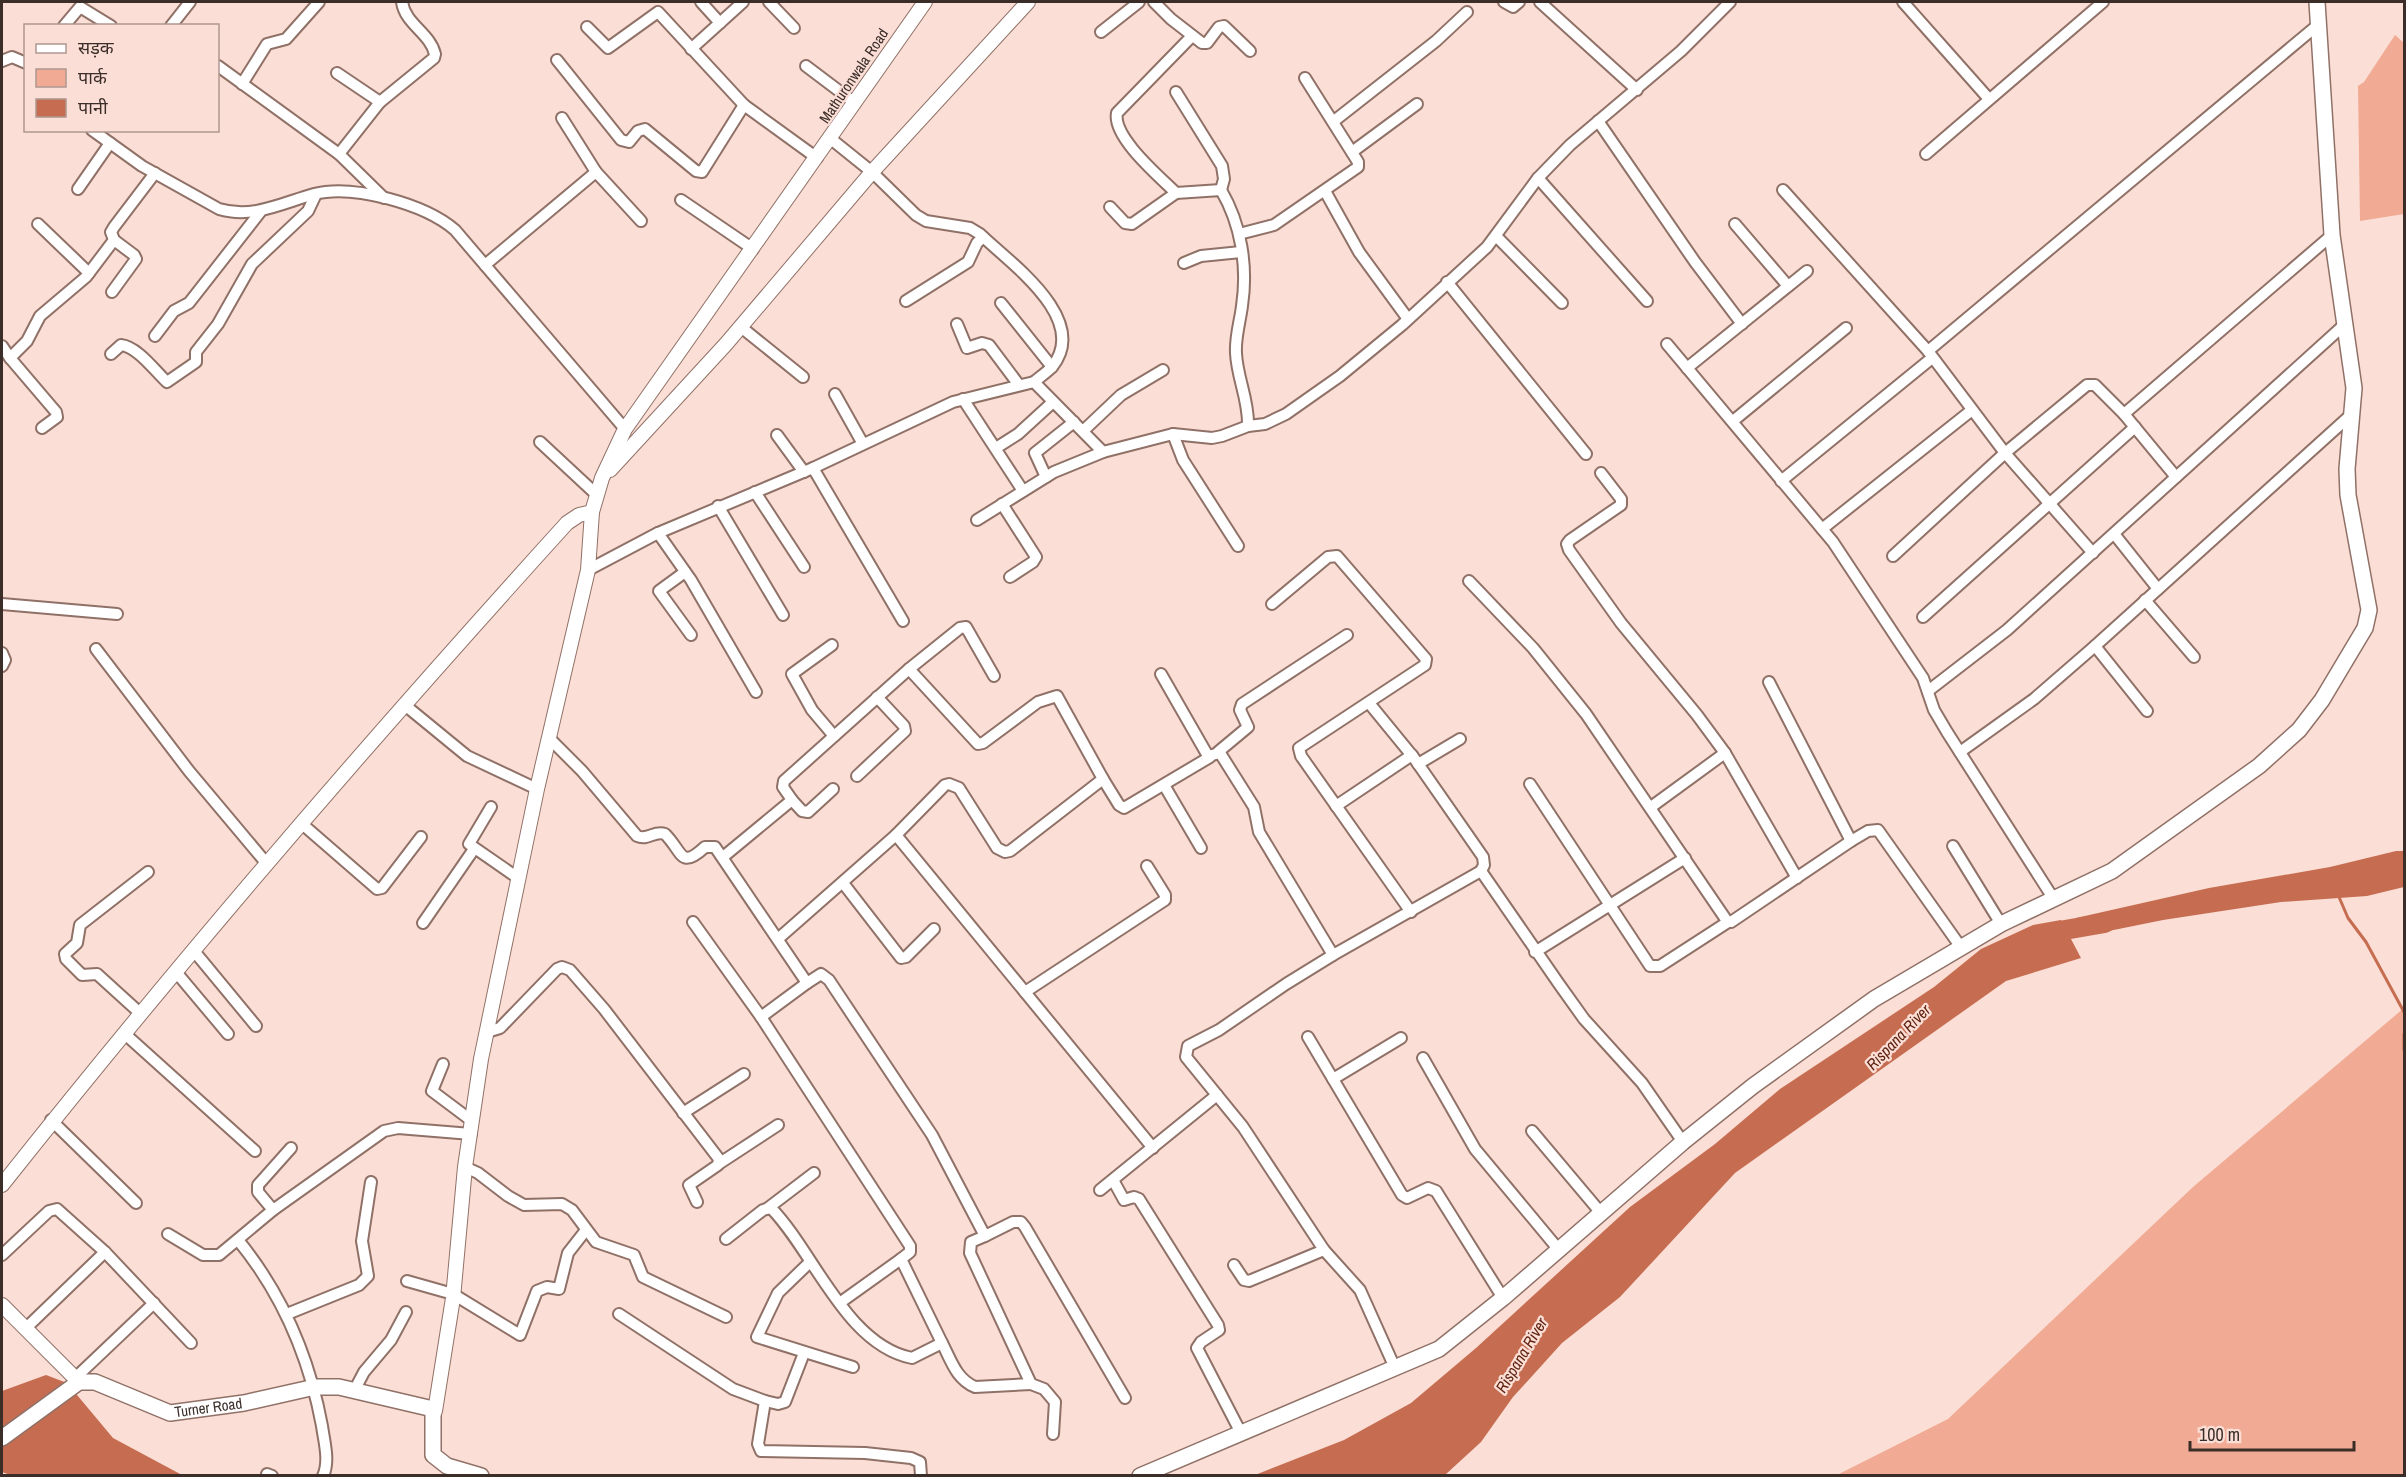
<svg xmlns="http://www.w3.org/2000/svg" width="2406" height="1477" font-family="'Archivo Narrow','Noto Sans Devanagari',sans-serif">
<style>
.green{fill:#f1aa93}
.water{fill:#c66d51}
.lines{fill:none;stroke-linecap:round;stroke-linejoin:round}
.stream{stroke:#c66d51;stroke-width:3}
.river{stroke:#c66d51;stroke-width:20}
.minor-casing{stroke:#907167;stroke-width:14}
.tertiary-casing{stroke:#907167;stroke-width:16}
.secondary-casing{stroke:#907167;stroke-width:18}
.minor{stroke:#fff;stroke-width:10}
.tertiary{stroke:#fff;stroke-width:14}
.secondary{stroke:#fff;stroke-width:15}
.labels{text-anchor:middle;stroke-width:4.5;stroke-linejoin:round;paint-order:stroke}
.street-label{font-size:15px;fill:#3b2e29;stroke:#fbded5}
.water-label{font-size:16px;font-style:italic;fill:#5e2310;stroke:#fbded5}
</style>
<rect width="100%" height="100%" fill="#fbded5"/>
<g class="green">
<polygon points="2395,35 2404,43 2404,214 2360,221 2358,86 2364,82"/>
<polygon points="2404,1008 2404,1475 1837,1475 1948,1419 2193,1187"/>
</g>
<g class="water">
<polygon points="2396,851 2404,851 2404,887 2367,896 2281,902 2163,920 2084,936 2076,918 2209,888 2330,867"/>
<polygon points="2061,920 2081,958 2006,981 1735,1173 1620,1297 1562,1343 1513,1397 1481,1442 1445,1475 1255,1475 1344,1440 1411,1403 1476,1348 1630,1207 1715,1144 1780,1089 1934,987 1981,949 2033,925"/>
<polygon points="46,1375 67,1383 113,1438 182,1475 13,1476 2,1472 2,1391"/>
</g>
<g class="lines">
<g class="stream">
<polyline points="2339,897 2348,918 2366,942 2404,1012"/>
<polyline points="2404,1034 2404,1050"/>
</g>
<polyline class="river" points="2041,939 2059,931 2105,923"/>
<defs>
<g id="minor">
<polyline points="701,2 720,23"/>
<polyline points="769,2 794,28"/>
<polyline points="1154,2 1171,19 1202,43 1207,43 1219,27 1224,26 1250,51"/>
<polyline points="1504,2 1513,7 1519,2"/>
<polyline points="1540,2 1637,90"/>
<polyline points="1903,2 1989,99"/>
<polyline points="64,26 80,7 111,26"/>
<polyline points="171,26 190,2"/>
<polyline points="1101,32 1139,2"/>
<polyline points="691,49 743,2"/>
<polyline points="557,60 621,140 629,142 638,131 645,129 696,171 702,172 744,105 658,12 608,48 587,27"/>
<polyline points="2,61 12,57 26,63"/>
<polyline points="218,66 339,154 384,198"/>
<polyline points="806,66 855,103"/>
<polyline points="337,73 380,102"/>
<polyline points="242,84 267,44 286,39 319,2"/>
<polyline points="1176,92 1222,166 1224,179 1221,190"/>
<polyline points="744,105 817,158"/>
<polyline points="562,118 596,172 641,221"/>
<polyline points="1334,121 1436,41 1467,12"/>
<polyline points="1598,121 1695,262 1742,324"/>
<path d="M92,130L142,166L219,209C253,219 282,203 314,194C353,184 425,204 455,230L625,429"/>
<path d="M831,139L872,172L916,215L926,221L970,228L980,234C1010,263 1091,319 1052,367C1047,372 1040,377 1034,382"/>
<polyline points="1352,152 1417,104"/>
<path d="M339,154L380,102L434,58L435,54C430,33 405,24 402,2"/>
<polyline points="1926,154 2103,2"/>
<polyline points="1538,178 1647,301"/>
<polyline points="78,189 110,143"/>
<polyline points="1783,190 1928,351 2005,453 2093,553"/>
<polyline points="1325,191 1359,252 1408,319"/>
<polyline points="681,200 753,249"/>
<polyline points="1110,207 1125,223 1132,224 1176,193"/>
<polyline points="38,224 89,273"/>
<polyline points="1735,224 1788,286"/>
<polyline points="1239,234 1274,225 1358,167 1358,162 1305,78"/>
<polyline points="1496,236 1562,303"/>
<polyline points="1184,263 1201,256 1241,252"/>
<polyline points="485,265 596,172"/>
<polyline points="1447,282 1586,454"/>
<polyline points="112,292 136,259 134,255 114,240"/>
<polyline points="906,301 968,262 977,243 983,237"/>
<polyline points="1001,303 1052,367"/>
<polyline points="957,324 967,348 982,343 989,345 1019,385"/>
<polyline points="741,327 803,377"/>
<polyline points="155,336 174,311 189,303 261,211"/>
<polyline points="1667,344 1833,542 1923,678 1934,710 1947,732 2053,898"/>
<polyline points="2,346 10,358 27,341 40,316 86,277 114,240 111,232 114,227 155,173"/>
<polyline points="1928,351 2319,24"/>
<path d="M111,354L121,345C138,347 155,371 167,382L196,362V352L218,324L252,264L308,211L316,194"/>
<polyline points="10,358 56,412 57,417 42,428"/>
<polyline points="1687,368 1807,271"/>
<polyline points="835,394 863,444"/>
<polyline points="963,399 1023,491"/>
<polyline points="2124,414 2176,477"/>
<polyline points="1733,421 1846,328"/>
<polyline points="1248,426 1265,424 1286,414 1340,376 1402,325 1487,247 1538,178 1570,145 1681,51 1730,2"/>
<polyline points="1083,431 1121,395 1163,370"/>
<polyline points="1173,434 1183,460 1238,546"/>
<polyline points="777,435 804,472"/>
<polyline points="540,442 597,495"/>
<polyline points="996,448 1018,434 1053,402"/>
<polyline points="813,468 903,621"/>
<polyline points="1601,473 1621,499 1621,505 1570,540 1567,544 1569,550 1621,623 1697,715 1725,753 1797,878"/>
<polyline points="1046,477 1035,453 1074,422"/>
<polyline points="1781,481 1932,358"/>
<polyline points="755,492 804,567"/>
<polyline points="1002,504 1036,557 1033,562 1010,577"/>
<polyline points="718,506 783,615"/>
<polyline points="977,520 1054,472 1103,452"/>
<polyline points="1822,529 1972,410"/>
<polyline points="658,533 691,580 756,692"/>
<polyline points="2115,535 2158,589"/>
<polyline points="1893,556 2005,453 2087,385 2095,385 2124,414 2332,235"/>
<path d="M588,570L658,533L813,468L953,402L1034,382L1103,452L1173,434L1212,438L1222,436L1248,426C1249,400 1237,378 1236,353C1235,337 1240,322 1242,306C1248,266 1241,224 1221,190L1176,193C1160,177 1112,137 1117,113L1192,36"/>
<polyline points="685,572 659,591 691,635"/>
<polyline points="1469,581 1533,648 1586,714 1727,921 1731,922 1851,841 1868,831 1878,830 1960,946"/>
<polyline points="2145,600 2194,657"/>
<polyline points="2,604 117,614"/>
<polyline points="1272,604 1328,557 1337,556 1426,659 1425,665 1299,748 1301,756 1411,912"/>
<polyline points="1923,617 2135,427"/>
<polyline points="832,645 792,674 812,710 834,736"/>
<polyline points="2095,646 2353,413"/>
<polyline points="96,649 189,771 267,864"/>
<polyline points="2,653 5,660 2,666"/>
<polyline points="1161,674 1208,756 1220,753 1254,807 1259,832 1333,955"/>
<polyline points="1769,682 1851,841"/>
<polyline points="1928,691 2007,630 2343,326"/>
<polyline points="1369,703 1414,758 1483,857 1484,865 1481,871"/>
<polyline points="406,706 467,756 537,789"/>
<path d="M550,739L582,771L637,836C648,841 654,830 665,834C683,852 680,870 705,847H715L807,983L821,974L829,980L932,1135L985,1236L1013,1222H1021L1025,1227L1125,1398"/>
<polyline points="1218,752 1248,727 1240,710 1242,704 1347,635"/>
<polyline points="1960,752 2034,699 2095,646 2147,711"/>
<polyline points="1418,764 1460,739"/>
<polyline points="857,776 905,731 904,726 877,697"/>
<polyline points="1103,779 1119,805 1124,808 1210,757"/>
<polyline points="1530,784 1650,966 1660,966 1728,922"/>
<polyline points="1164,785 1201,848"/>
<polyline points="792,800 802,811 808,812 833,789"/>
<polyline points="1336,806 1412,755"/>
<polyline points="491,807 469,844 518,878"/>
<polyline points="1651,807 1725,753"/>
<polyline points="301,823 377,889 382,888 421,837"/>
<polyline points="896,835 1153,1148"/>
<polyline points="1953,846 2001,924"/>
<polyline points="723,857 792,800 783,787 784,781 909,669 960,628 966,627 994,676"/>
<polyline points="843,883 901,958 906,957 934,929"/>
<polyline points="693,922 761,1017"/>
<polyline points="423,923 474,849"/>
<polyline points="779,938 896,835 945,785 949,784 959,788 997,848 1005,852 1010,851 1103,779 1057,696 1038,702 983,743 978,744 909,669"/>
<polyline points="194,951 256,1026"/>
<polyline points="1535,952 1685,858"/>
<polyline points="176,972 228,1034"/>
<polyline points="1025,992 1165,900 1165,895 1147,866"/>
<polyline points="141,1014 97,974 82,975 66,959 65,954 77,943 80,925 148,872"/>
<polyline points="487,1032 500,1028 557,969 562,967 570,970 604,1009 719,1159 718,1165 689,1185 697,1202"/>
<polyline points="125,1034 255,1151"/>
<polyline points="1308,1037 1402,1195 1407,1198 1428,1188 1436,1191 1503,1298"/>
<polyline points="1423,1058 1475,1149 1559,1250"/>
<polyline points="443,1064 432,1091 472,1121"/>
<polyline points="1333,1079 1401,1038"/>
<polyline points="683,1113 744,1074"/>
<polyline points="51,1120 136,1203"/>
<polyline points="1532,1131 1601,1213"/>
<polyline points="720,1163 778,1125"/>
<polyline points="465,1167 478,1173 508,1196 524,1205 562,1204 572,1210 596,1242 634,1255 643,1277 726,1317"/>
<polyline points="1113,1180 1124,1200 1134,1197 1139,1199 1218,1325 1219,1330 1201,1342 1197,1348 1241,1433"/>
<polyline points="1100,1190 1217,1095"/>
<polyline points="768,1208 814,1173"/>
<polyline points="273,1210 258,1192 258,1185 291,1148"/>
<polyline points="168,1234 203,1255 219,1255 273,1210 384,1131 398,1128 471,1134"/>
<polyline points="985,1236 971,1242 970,1253 1031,1384 1044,1389 1055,1402 1053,1434"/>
<path d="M726,1239L763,1210L771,1208C814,1252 846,1345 912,1358L942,1343L901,1259L910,1252V1246L761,1017L807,983"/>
<path d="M238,1240C283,1295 309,1356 322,1426C324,1441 330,1461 323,1476"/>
<polyline points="2,1255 49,1211 57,1209 105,1252 191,1343"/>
<polyline points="810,1262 778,1293 757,1337 853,1367"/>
<polyline points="1234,1265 1244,1280 1249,1281 1324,1250"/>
<polyline points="407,1281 453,1294 520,1335 537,1291 547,1287 559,1289 568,1253 586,1230"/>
<polyline points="841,1302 901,1259"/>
<polyline points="287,1314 359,1285 368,1276 362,1241 371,1182"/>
<polyline points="619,1314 733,1389 765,1401 758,1444 761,1451 865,1453 911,1458 920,1462 921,1476"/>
<polyline points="25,1329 105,1252"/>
<path d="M942,1343C951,1360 956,1379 975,1387L1031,1384"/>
<polyline points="1395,1368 1360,1290 1324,1250 1243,1127 1186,1057 1188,1046 1219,1030 1286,984 1333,955 1481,871 1559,984 1584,1019 1642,1083 1683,1142"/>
<polyline points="74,1379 154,1303"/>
<polyline points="354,1391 364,1372 391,1340 406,1312"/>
<polyline points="765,1401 778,1404 785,1402 804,1353"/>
<polyline points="267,1474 272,1476"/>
</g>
<g id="tertiary">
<polyline points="610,470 726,344 872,172 1028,2"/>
<path d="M2,1185C182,958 372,738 567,523L579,515L592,512"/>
<polyline points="2,1305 79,1382"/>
<polyline points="435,1411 453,1298 465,1167 481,1059 537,789 588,570 592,512 602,478 625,429 925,2"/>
</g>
<g id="secondary">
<path id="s1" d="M2,1438L79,1382H95L170,1413L244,1403L315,1387H339L433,1409V1455L447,1466L481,1476"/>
<polyline points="1140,1476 1439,1349 1503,1298 1683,1142 1753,1086 1874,999 2001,924 2112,871 2259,766 2299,730 2322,700 2365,628 2369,610 2348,495 2347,469 2354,388 2332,235 2317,2"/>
</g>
</defs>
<use href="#minor" class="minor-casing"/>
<use href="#tertiary" class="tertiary-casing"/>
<use href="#secondary" class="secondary-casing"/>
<use href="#minor" class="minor"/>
<use href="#tertiary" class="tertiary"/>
<use href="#secondary" class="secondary"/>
</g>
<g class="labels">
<g class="street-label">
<text transform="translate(854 76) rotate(-56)" y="5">Mathuronwala Road</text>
<text dy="5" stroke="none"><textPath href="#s1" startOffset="231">Turner Road</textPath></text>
</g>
<g class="water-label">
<text transform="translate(1898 1037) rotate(-46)" y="6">Rispana River</text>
<text transform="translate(1521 1355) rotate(-59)" y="6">Rispana River</text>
</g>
</g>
<rect width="2406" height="1477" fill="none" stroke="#3b2e29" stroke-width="6"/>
<rect x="24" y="24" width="195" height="108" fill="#fbded5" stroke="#ae9890" stroke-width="1.5"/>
<rect x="36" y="44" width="30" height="9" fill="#ffffff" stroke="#ae9890" stroke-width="1.5"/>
<text x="78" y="54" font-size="18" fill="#3b2e29">सड़क</text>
<rect x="36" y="69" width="30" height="18" fill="#f1aa93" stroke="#ae9890" stroke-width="1.5"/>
<text x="78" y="84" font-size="18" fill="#3b2e29">पार्क</text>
<rect x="36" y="99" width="30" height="18" fill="#c66d51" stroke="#ae9890" stroke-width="1.5"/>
<text x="78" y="114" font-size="18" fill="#3b2e29">पानी</text>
<path d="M2190 1441v9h164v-9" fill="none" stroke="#3b2e29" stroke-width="3"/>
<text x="2199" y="1441" font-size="18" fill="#3b2e29" stroke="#fbded5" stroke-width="4.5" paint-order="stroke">100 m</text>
</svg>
